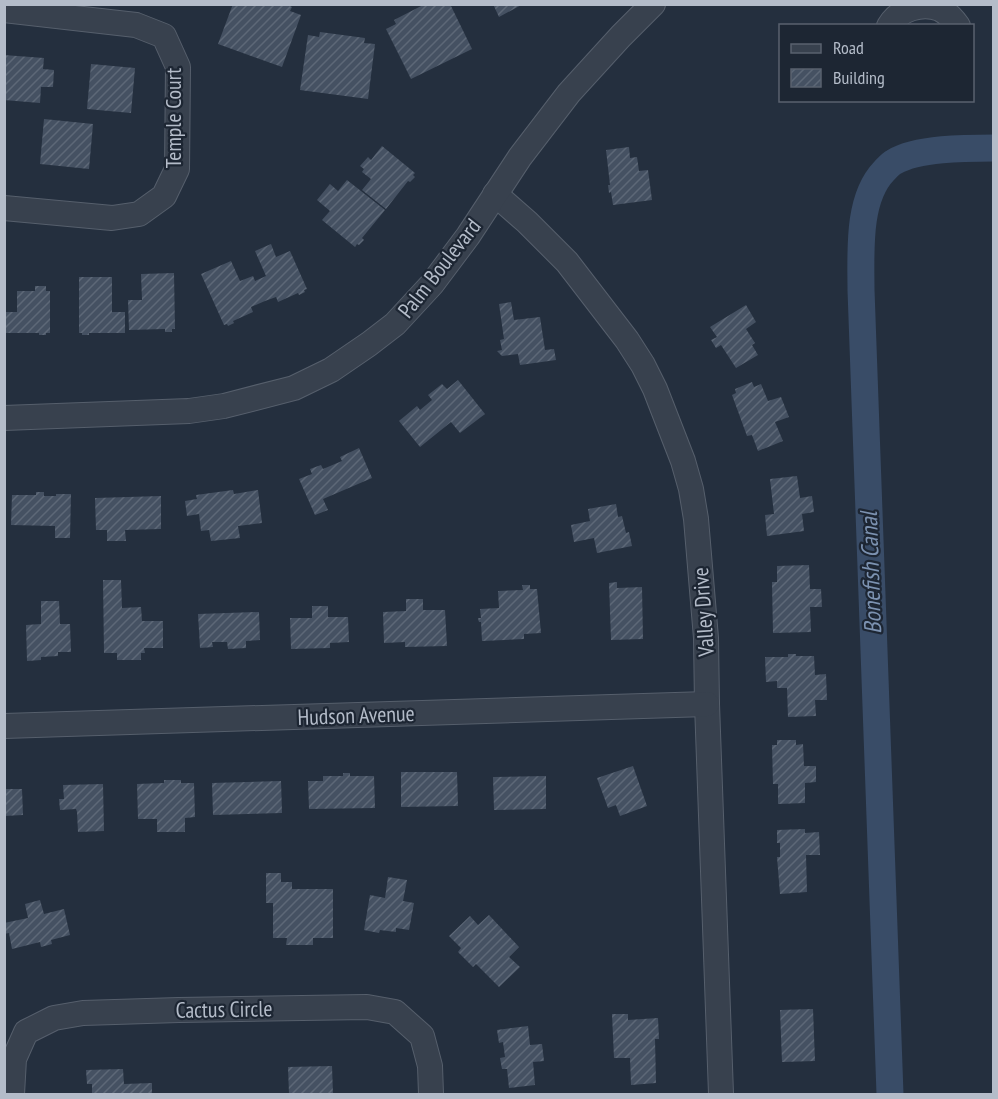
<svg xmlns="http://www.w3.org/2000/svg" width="998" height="1099" font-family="'PT Sans Narrow',sans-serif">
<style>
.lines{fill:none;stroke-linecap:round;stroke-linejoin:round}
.canal{stroke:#394c67;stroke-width:27}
.building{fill:url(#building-hatch)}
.street-casing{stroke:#565f6c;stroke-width:26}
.street{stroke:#38414e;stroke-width:24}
.labels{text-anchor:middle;stroke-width:4.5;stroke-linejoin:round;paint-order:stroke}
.street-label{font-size:22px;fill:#b4bcc9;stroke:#1d2633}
.water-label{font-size:24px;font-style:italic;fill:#7c92b1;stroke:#1d2633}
</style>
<defs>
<pattern id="building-hatch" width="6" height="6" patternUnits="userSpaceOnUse" patternTransform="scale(1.5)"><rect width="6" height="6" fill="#455162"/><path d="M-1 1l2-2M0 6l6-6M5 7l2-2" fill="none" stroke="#5d6877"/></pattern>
</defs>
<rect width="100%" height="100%" fill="#242f3e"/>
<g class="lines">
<path class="canal" d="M890,1094L861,290C861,253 857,199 884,171C887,168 890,164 894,162C917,148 966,148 994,148"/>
</g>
<g class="building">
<polygon points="233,4 285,4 292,7 290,11 301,15 282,67 218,44"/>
<polygon points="425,4 450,4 472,49 411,79 386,29 396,24 394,20"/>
<polygon points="493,4 523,4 499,17"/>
<polygon points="320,32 365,38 364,43 375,44 368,99 300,90 308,35 319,37"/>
<polygon points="4,55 44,58 43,69 54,70 53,87 41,87 40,103 4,100"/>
<polygon points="91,64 135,68 131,113 87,109"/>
<polygon points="44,119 93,124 89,169 40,164"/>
<polygon points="382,146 415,173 413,175 415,177 410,182 408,181 386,209 362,190 371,179 362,172 364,169 360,166 368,157 371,160"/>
<polygon points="629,147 630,158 637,157 639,171 648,170 652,200 613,205 611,192 609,193 608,185 610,185 606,150"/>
<polygon points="347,180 385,210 362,238 364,240 359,245 357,244 355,247 322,220 330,211 317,200 330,184 338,191"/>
<polygon points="271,244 276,257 290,251 307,289 304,290 305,292 299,295 298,293 278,302 276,297 265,301 251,307 253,312 233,321 234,323 228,326 227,324 224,325 201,274 231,261 240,281 253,276 255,281 266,276 255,251"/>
<polygon points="174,273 175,329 172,329 172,332 165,332 165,329 129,330 128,300 142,300 141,274"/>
<polygon points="79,277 112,277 112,312 125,312 125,333 89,333 89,335 82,335 82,333 79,333"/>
<polygon points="35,286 46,286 46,291 50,291 50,333 46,333 46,335 39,335 39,333 4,333 4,312 17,312 17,291 35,291"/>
<polygon points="511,302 514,320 540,317 545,350 554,349 556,360 520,365 518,354 502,356 497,351 502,350 500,340 504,339 499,304"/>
<polygon points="746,305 756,322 746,329 755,343 752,345 758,355 736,368 721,345 716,348 711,340 717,337 710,327"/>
<polygon points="458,380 485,414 460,433 451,422 420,447 399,421 417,406 420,410 432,400 428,395 442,384 447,389"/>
<polygon points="752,382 754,387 761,384 768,401 781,397 789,417 775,422 783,441 758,451 752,435 747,436 732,395 736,393 735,389"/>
<polygon points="359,448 372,478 323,499 328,510 315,515 299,479 312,474 310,469 321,465 323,469 342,461 340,457"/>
<polygon points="797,476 800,498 812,496 814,512 802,514 804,531 767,536 765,515 774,514 770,479"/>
<polygon points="233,490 234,494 258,490 262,523 238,526 240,538 211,541 209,530 201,531 199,514 187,516 185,501 197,499 196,495"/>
<polygon points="36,492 44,492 44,496 56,496 56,494 71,494 70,538 55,538 55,526 11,525 12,495 36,495"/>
<polygon points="161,496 161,529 125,530 126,541 107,541 107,530 96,530 95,498"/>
<polygon points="616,504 618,517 622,516 626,533 629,532 632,546 597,553 594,538 574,542 571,525 590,521 588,509"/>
<polygon points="809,565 810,589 821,589 822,607 810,607 811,632 773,633 772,582 777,582 777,566"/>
<polygon points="103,580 121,580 122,608 141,607 142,621 163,621 163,648 144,648 145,653 141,653 141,660 117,660 117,653 104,653"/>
<polygon points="617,582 617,588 642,587 643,639 611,640 609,583"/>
<polygon points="522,585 530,585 530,589 537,589 541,633 524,634 524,639 482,641 481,622 479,622 478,618 481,618 480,609 499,608 498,591 523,590"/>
<polygon points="406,599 423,599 423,610 445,610 447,646 405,647 405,642 384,643 383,612 406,611"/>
<polygon points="41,601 59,601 60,624 70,624 71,652 58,652 58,656 41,657 41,660 27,661 26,625 41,624"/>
<polygon points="312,606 328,606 328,617 348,617 349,642 330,643 330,648 291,649 290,618 312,618"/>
<polygon points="259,612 260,640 246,641 246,648 228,649 227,642 212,642 213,647 200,648 198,614"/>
<polygon points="788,654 796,654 796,656 814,656 815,675 826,674 827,700 815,700 816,716 788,717 787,688 777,688 777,681 766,682 765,657 788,657"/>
<polygon points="777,740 796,740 796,745 803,744 804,766 816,766 816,782 805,783 805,803 778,804 778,784 773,784 772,745 777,745"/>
<polygon points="633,766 647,806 620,816 616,805 608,808 597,778"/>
<polygon points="401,772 457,772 458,806 401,807"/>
<polygon points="343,773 350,773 350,776 374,776 375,808 309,809 308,781 323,781 323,776 343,776"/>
<polygon points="546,776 546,809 494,810 493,777"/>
<polygon points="164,780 181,780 181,783 194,783 195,817 185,818 185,832 157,832 157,819 138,819 137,784 164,783"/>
<polygon points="281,781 282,813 213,815 212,783"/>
<polygon points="103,784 104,831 78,832 77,812 76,809 60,810 59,799 64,799 63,785"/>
<polygon points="4,789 22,789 23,815 4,816"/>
<polygon points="805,829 805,833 819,832 820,855 806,855 807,892 780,894 777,857 780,857 780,843 777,843 777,830"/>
<polygon points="266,873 281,873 281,882 292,882 292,889 333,889 333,938 313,938 313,945 286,945 287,938 273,938 273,903 266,903"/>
<polygon points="388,877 407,880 403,901 414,903 409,930 396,928 396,932 380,930 379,933 364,930 370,895 385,898"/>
<polygon points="40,900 44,914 64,909 70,935 51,940 52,944 41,947 40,942 12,949 9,933 4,934 4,923 28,918 25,904"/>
<polygon points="489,915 519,947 509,957 520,967 499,987 476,964 473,967 458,952 461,948 449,936 470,916 478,925"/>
<polygon points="813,1009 815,1061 782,1062 780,1010"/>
<polygon points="612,1014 628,1014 628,1020 658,1018 659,1039 655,1039 656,1083 631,1085 630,1058 614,1058"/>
<polygon points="528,1026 530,1045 542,1044 544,1061 533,1062 535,1085 509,1088 507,1069 502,1069 500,1058 505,1057 503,1042 499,1043 497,1030"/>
<polygon points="332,1066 333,1094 289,1094 288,1067"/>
<polygon points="123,1069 124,1084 152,1083 152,1094 92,1094 92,1084 87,1084 86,1070"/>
</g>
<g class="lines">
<defs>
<g id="street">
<polyline points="4,10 136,25 164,36 178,67 177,169 164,196 139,214 112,218 4,208"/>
<path d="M889,26C899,9 922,2 940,9C948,13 953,19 958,26"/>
<polyline points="495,194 527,222 567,262 627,340 643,365 655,389 683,461 691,489 696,519 706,638 707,704 721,1094"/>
<polyline points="4,418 189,411 224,406 294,388 331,370 369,344 395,324 432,284 468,236 520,157 569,93 621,36 653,4"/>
<polyline points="4,726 707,704"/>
<polyline points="12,1094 14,1059 26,1032 54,1018 83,1013 179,1010 367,1007 395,1012 422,1036 430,1066 431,1094"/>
</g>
</defs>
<use href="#street" class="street-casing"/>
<use href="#street" class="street"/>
</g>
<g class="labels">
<g class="street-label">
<text transform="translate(173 118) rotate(-90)" y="8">Temple Court</text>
<text transform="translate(439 268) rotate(-52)" y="8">Palm Boulevard</text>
<text transform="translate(703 612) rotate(-94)" y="8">Valley Drive</text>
<text transform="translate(356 715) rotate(-2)" y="8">Hudson Avenue</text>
<text transform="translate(224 1009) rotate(-1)" y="8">Cactus Circle</text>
</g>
<g class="water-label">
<text transform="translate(871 573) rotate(-92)" y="8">Bonefish Canal</text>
</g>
</g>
<rect width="998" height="1099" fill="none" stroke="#b4bcc9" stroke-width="12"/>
<rect x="779" y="24" width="195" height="78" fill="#1d2633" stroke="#59626f" stroke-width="1.5"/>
<rect x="791" y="44" width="30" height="9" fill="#38414e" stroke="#59626f" stroke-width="1.5"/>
<text x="833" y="54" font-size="18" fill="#b4bcc9">Road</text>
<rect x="791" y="69" width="30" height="18" fill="url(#building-hatch)" stroke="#59626f" stroke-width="1.5"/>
<text x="833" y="84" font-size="18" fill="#b4bcc9">Building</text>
</svg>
